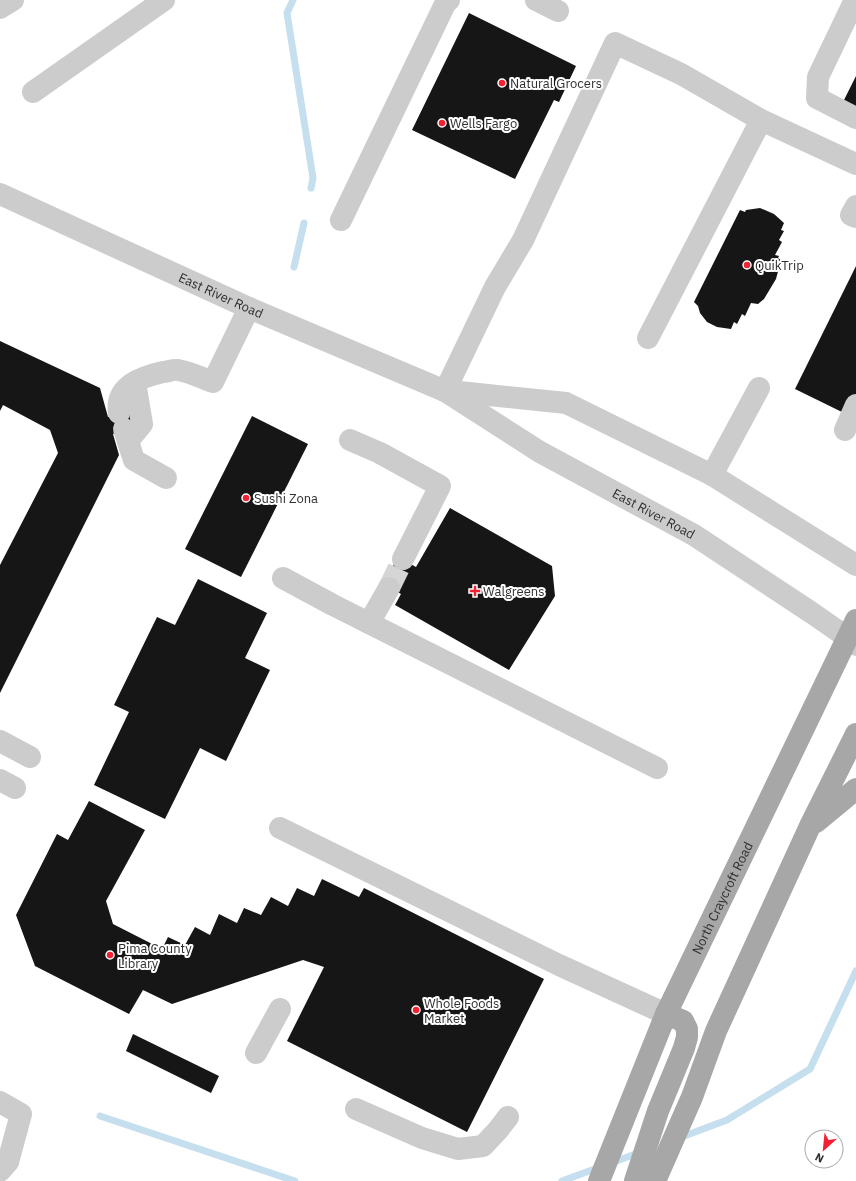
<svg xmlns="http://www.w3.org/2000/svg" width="856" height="1181" font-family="'IBM Plex Sans',sans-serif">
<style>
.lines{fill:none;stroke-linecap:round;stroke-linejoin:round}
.stream{stroke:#c5dfef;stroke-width:7}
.building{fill:#161616}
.minor-tunnel{stroke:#d5d5d5;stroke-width:22;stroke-dasharray:22 11;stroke-linecap:butt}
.minor{stroke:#ccc;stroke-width:22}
.major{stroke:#a7a7a7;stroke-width:22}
.poi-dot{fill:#f52133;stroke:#fff;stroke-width:1.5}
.labels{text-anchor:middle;stroke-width:4;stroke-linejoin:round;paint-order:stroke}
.poi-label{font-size:13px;fill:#2f2f2f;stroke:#fff;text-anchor:start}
.street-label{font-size:13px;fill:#2f2f2f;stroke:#fff}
</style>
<rect width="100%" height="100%" fill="#fff"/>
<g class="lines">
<g class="stream">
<polyline points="293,0 287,13 313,178 311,188"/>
<polyline points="294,267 304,223"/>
<polyline points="100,1116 295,1181"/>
<polyline points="679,1138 727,1120 810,1069 856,971"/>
<polyline points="611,1163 641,1152"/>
<polyline points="562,1181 600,1167"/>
</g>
</g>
<g class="building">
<polygon points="469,13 576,66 559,102 554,100 515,179 412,130"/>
<polygon points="856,76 856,109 843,102"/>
<polygon points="760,208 774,214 784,223 781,230 784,231 779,240 782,242 775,255 779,256 778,258 781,260 776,279 764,299 758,304 751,303 745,316 742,314 737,324 734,322 731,329 717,327 707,322 700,313 698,306 694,302 740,210 745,212 746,210"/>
<polygon points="856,266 856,394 846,414 795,389"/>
<polygon points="0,341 100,388 108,417 131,410 135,424 113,434 119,455 0,693 0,565 58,453 50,430 3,405 0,411"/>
<polygon points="252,416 308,444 241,577 185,549"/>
<polygon points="450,508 552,566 555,596 509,670 395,605 401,594 383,584 398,557 416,567"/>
<polygon points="198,579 267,613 245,658 270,670 226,761 200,748 165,819 94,785 129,712 114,705 157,617 175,625"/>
<polygon points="89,801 145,830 106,901 113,924 162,949 168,937 185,945 195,927 210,935 219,914 237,923 244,908 261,915 271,897 288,906 297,888 314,896 322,879 359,897 364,888 544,979 467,1132 287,1041 324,967 303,960 172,1004 143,990 129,1014 35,966 16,915 57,834 68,840"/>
<polygon points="133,1034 219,1076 211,1093 126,1051"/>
</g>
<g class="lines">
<polyline class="minor-tunnel" points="389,588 403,559"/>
<g class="minor">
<polyline points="536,0 558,11"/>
<polyline points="852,6 818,77 817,98 856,118"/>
<polyline points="0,8 13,0"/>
<polyline points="33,92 164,0"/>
<path id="s1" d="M0,194L249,308L445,391L540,452L694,535L812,613L848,638L856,645"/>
<polyline points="856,206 851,215 856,217"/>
<polyline points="341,220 446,2 449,0"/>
<polyline points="648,338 761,120 856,164"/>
<polyline points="445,391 495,287 523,240 615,43 681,74 761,120"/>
<polyline points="450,391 566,403 712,475 856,565"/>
<path d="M119,413C115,386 141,377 163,372C167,372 174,369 178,370C190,372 202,378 213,382L249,308"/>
<polyline points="124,429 134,460 166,478"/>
<polyline points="845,430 856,405"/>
<polyline points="350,440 380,453 440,486 403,559"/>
<polyline points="128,441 142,424 135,382"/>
<polyline points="712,475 759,388"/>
<polyline points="283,578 333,605 657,768"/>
<polyline points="369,623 389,588"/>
<polyline points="0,741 30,757"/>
<polyline points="0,780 15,788"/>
<polyline points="280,828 559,965 666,1014"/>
<polyline points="256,1053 280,1009"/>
<polyline points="0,1102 21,1114 8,1162 0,1171"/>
<polyline points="356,1109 422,1138 458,1149 483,1146 498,1130 508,1117"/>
</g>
<g class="major">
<polyline points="816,822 856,789"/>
<path id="s2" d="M599,1181L666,1014L856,620"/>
<polyline points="635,1181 658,1111 684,1048 687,1037 687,1029 683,1021 666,1014"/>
<polyline points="655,1181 692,1097 716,1031 810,826 856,734"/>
</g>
</g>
<g class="poi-dot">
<circle cx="502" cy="83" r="4"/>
<circle cx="442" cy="123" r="4"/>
<circle cx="747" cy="265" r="4"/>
<circle cx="246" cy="498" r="4"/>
<path d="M473 585h4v4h4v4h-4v4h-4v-4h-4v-4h4z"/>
<circle cx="110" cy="955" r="4"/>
<circle cx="416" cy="1010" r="4"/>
</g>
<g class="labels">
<g class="poi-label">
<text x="510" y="88">Natural Grocers</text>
<text x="450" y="128">Wells Fargo</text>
<text x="755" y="270">QuikTrip</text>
<text x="254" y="503">Sushi Zona</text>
<text x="483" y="596">Walgreens</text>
<text x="118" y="953">Pima County<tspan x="118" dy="15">Library</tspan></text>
<text x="424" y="1008">Whole Foods<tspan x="424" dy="15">Market</tspan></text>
</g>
<g class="street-label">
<text dy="5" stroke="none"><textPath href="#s1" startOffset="243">East River Road</textPath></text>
<text dy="5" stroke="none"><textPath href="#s1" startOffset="729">East River Road</textPath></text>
<text dy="5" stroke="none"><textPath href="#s2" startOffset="309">North Craycroft Road</textPath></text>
</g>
</g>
<g transform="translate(824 1149) rotate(207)"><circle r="19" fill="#ffffff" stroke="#acacac"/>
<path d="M0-3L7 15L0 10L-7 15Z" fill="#f52133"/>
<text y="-6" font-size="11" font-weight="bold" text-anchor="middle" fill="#2f2f2f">N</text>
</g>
</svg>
